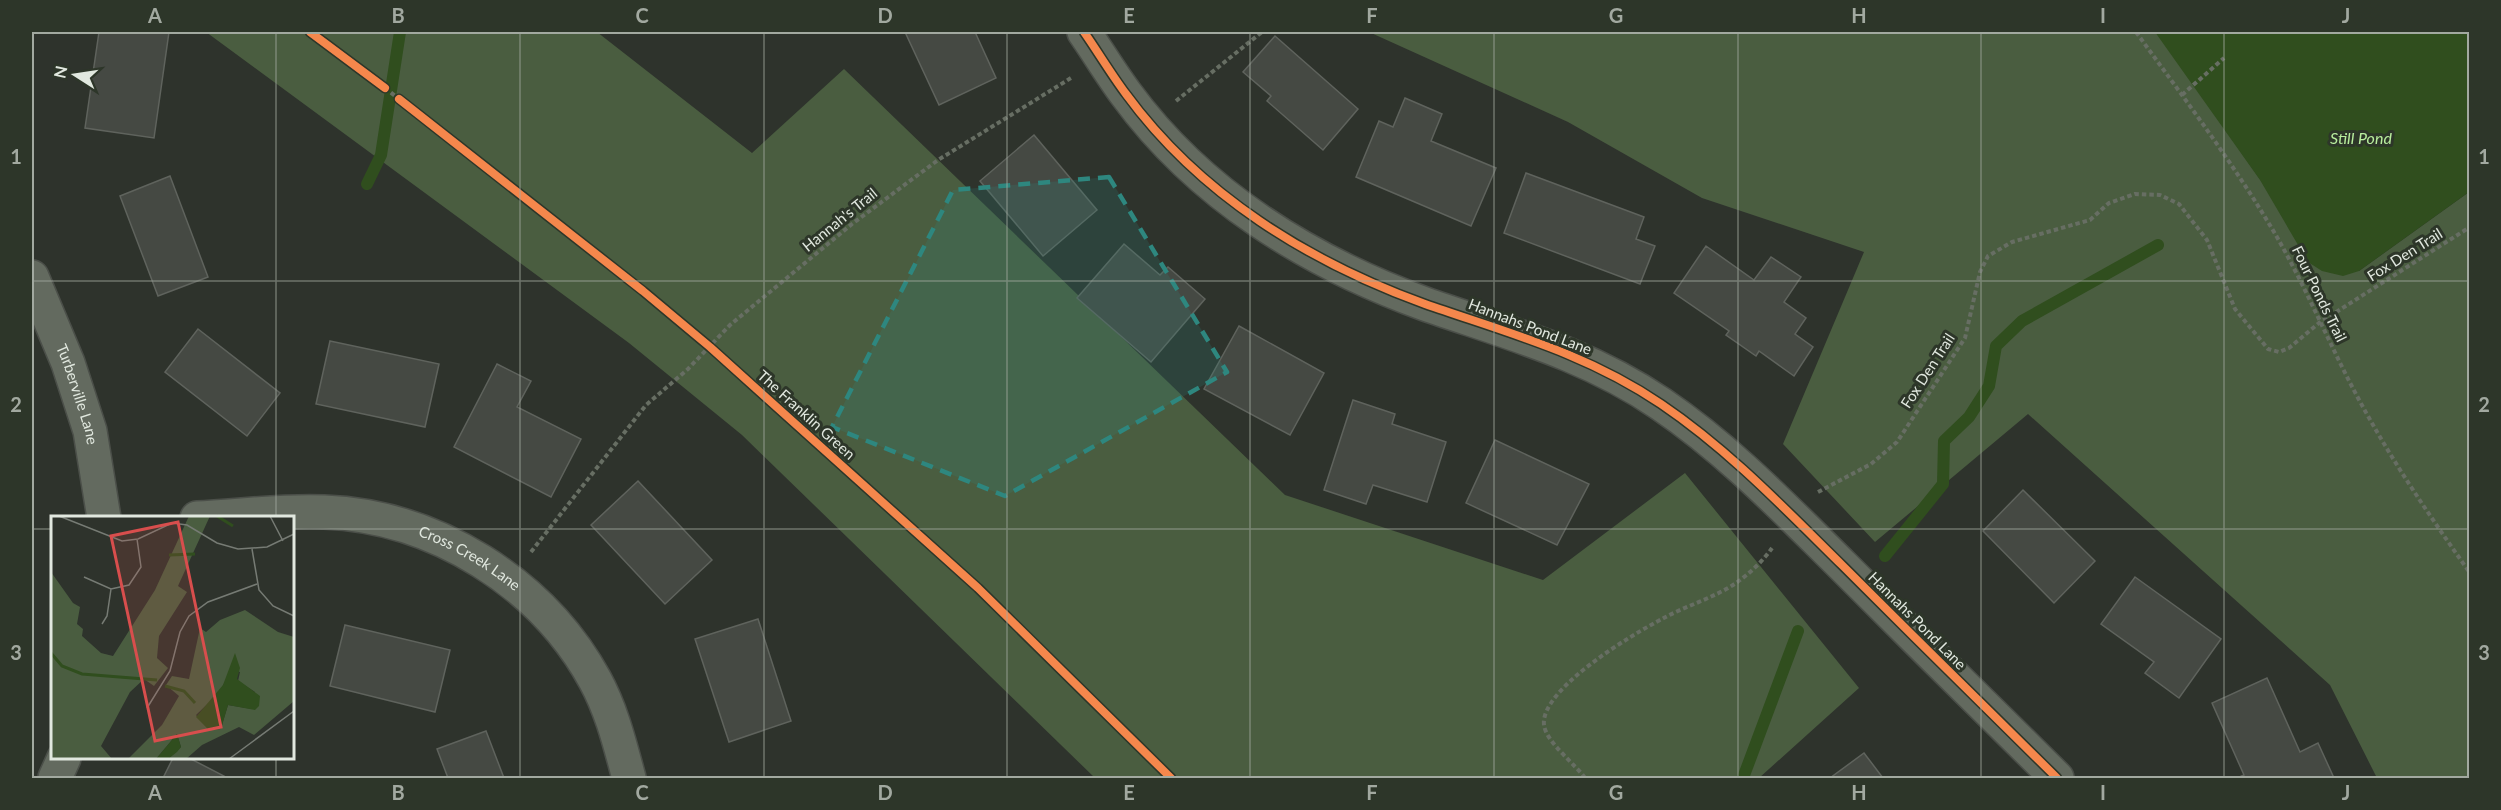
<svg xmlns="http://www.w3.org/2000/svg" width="2501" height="810" font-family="Lato,sans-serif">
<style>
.green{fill:#4a5d40}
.water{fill:#304e1e}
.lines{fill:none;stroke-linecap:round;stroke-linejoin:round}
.stream{stroke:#304e1e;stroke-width:12}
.building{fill:#454943;stroke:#5f635d;stroke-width:1.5}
.minor-casing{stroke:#4b4f49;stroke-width:36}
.path{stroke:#676e63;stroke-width:4;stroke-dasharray:4.5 3;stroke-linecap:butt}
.minor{stroke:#636a5f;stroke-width:33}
.cycleway-casing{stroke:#2d3629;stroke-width:11}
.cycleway{stroke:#f5874c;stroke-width:8}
.marked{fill:#2e877f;fill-opacity:0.2;stroke:#2e877f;stroke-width:4.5;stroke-dasharray:12 8;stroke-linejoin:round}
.grid{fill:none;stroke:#a2a9a0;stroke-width:1.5;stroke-opacity:0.55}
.labels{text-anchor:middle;stroke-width:6;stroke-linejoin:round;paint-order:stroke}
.street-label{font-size:15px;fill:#e1e8df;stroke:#2d3629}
.water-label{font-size:16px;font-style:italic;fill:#b9ee9e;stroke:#2d3629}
.inset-river{fill:none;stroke:#304e1e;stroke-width:3}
.inset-road{fill:none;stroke:#767b74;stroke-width:1.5}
.view{fill:#d84e4d;fill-opacity:0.15;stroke:#d84e4d;stroke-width:3}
.inset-edge{fill:none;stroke:#e1e8df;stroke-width:3}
.neatline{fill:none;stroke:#a2a9a0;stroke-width:2}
.grid-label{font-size:20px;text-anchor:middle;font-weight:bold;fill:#a2a9a0}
</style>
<rect width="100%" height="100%" fill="#2e332c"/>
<g class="green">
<polygon points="206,32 597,32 752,153 844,69 1285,495 1543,580 1685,473 1859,688 1759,778 1095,778 742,435 629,343"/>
<polygon points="1369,32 2157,32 2264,185 2359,271 2469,192 2469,778 2377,778 2330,685 2028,414 1875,542 1783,444 1864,252 1702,198 1568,122"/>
</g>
<polygon class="water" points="2155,32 2469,32 2469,192 2359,271 2343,276 2322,271 2308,262 2260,180"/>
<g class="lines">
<g class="stream">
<polyline points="367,184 381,155 400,32"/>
<polyline points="1885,556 1943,484 1944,441 1969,417 1989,386 1996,346 2022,321 2158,245"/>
<polyline points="1743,778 1798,631"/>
</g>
</g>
<g class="building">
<polygon points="99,32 169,32 154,138 85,128"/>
<polygon points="905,32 975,32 996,78 939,105"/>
<polygon points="1275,36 1358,109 1323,150 1267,101 1271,96 1243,72"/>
<polygon points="1405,98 1442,114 1431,141 1496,168 1471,226 1356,177 1379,121 1393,127"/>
<polygon points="1034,135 1097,210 1043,256 980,181"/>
<polygon points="1526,173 1644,217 1636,239 1655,246 1640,284 1504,233"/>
<polygon points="170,176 208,277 158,296 120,196"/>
<polygon points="1124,244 1160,275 1168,267 1205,299 1151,362 1077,298"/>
<polygon points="1706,246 1754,280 1771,257 1801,277 1784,302 1806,318 1795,334 1813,347 1794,376 1759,351 1756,356 1726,335 1729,331 1674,293"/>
<polygon points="1239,326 1324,373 1290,435 1204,389"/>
<polygon points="198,329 280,393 247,436 165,372"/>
<polygon points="330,341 439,364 425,427 316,404"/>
<polygon points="497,364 531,381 517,407 581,439 551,497 454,447"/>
<polygon points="1353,400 1395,414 1392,424 1446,442 1427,502 1373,485 1366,504 1324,490"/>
<polygon points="1495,440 1589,484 1557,545 1466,503"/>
<polygon points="638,481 712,560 665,604 591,525"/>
<polygon points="2023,490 2095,561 2054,603 1983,531"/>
<polygon points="2135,577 2221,639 2179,698 2145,673 2154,662 2101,624"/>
<polygon points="758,619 791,721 729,742 695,639"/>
<polygon points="345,625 450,650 435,712 330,686"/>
<polygon points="2267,678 2300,752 2318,743 2334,778 2237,778 2244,775 2212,703"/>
<polygon points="486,731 504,778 448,778 437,749"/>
<polygon points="1864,753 1883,778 1830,778"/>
<polygon points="173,758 189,758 224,776 223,778 163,778"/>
</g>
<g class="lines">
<defs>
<g id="minor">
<path d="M1084,32C1098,52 1111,74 1126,94C1200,195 1309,262 1425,304C1508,333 1586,353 1661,404C1729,450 1785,509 1843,566C1914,637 1986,708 2057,778"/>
<path id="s1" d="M32,277L68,363L90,431L104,518"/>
<path id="s2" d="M197,518C239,516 282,510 324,512C435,516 542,583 595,680C612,711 620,745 629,778"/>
<polyline points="55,778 64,758"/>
</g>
</defs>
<use href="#minor" class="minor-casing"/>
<g class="path">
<path d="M2136,32C2181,94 2228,156 2268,222C2306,284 2332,353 2368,416C2398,470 2434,522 2470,573"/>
<polyline points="385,88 399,99"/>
<polyline points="2182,95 2224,58"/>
<polyline points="1176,101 1262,32"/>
<polyline points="1818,492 1871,464 1897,442 1965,338 1980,272 1988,256 2012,242 2090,220 2109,203 2135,194 2160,195 2179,204 2207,240 2235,309 2268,349 2279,352 2289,348 2319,323 2470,227"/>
<polyline points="531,552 646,405 688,369 730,325 852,224 938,160 1071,78"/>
<path d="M1585,778C1575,764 1546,742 1544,725C1540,689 1633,634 1662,619C1685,606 1714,598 1736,583C1749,574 1763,561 1772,548"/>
</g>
<use href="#minor" class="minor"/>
<defs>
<g id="cycleway">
<polyline points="310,32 385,88"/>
<path d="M1084,32C1098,52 1111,74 1126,94C1200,195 1309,262 1425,304C1508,333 1586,353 1661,404C1729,450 1785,509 1843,566C1914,637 1986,708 2057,778"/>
<polyline points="399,99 643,291 710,347 978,588 1171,778"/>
</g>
</defs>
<use href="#cycleway" class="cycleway-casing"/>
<use href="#cycleway" class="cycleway"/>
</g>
<path class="marked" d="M1109,177L1227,372L1005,496L832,427L953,190Z"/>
<path class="grid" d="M276,32V518M520,32V778M764,32V778M1007,32V778M1250,32V778M1494,32V778M1738,32V778M1981,32V778M2224,32V778M32,281H2470M32,529H52M292,529H2470M276,758V778"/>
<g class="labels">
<g class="street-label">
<text transform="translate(840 220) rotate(-39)" y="5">Hannah's Trail</text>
<text transform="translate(2405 255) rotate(-32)" y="5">Fox Den Trail</text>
<text transform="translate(2319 294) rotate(64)" y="5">Four Ponds Trail</text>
<text transform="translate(1530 327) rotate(21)" y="5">Hannahs Pond Lane</text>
<text transform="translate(1928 371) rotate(-57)" y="5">Fox Den Trail</text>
<text dy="5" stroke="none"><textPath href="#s1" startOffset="126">Turberville Lane</textPath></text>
<text transform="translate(806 415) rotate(42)" y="5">The Franklin Green</text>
<text dy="5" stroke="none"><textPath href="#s2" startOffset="282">Cross Creek Lane</textPath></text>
<text transform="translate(1917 621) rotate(45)" y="5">Hannahs Pond Lane</text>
</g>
<g class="water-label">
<text x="2361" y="144">Still Pond</text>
</g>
</g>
<g transform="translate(51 516)">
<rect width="243" height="243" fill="#2e332c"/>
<path d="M138,0H159L127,70L136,76L108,120L106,142L117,152L103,170L93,163L79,176L50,230L61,243H0V56L22,87L29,91L26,108L32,113L31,120L50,137L62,140L104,74ZM194,94L227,116L243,121V185L203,219L188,211L151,229L135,243H117L130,231L126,218L105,243H77L111,209L128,180L115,169L121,160L138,163L149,112L155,116L169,104ZM180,154L189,156L187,165L204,176L201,193L177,189L170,212L158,214L145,199L168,177Z" fill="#4a5d40" fill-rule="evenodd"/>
<path d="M184,137L189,152L186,163L209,180L208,190L204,194L177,189L170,213L158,214L145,201L172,169ZM126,218L130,231L126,236L117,243H105Z" fill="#304e1e"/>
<path class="inset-river" d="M166,0L182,10M118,39L144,38M0,137L11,150L31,158L106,164M114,170L133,175L144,187"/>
<path class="inset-road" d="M8,0L71,25L87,23L121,7L136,9L166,27L187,33L216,31L243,18M219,0L232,25M201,33L208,74L222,90L243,100M33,61L60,73L78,69L90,51L86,23M51,108L56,100L60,73M96,192L119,155L129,116L138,100L157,86L206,68M178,243L243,195"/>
<path class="view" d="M127,6L170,211L104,225L60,20Z"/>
<rect width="243" height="243" class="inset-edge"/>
</g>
<rect width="2501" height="810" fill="none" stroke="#2d3629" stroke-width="66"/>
<g transform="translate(75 75) rotate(282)" stroke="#2d3629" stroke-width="4.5" paint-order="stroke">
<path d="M0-4.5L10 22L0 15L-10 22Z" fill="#e1e8df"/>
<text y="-9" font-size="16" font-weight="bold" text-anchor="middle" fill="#e1e8df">N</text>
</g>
<rect x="33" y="33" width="2435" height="744" class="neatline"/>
<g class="grid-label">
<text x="155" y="23">A</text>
<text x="398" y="23">B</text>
<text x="642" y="23">C</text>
<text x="885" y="23">D</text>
<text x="1129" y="23">E</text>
<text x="1372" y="23">F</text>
<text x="1616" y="23">G</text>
<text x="1859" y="23">H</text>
<text x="2103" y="23">I</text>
<text x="2346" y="23">J</text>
<text x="16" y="164">1</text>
<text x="2484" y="164">1</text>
<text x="16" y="412">2</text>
<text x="2484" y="412">2</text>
<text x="16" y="660">3</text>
<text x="2484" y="660">3</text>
<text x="155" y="800">A</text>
<text x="398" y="800">B</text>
<text x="642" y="800">C</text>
<text x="885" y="800">D</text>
<text x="1129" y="800">E</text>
<text x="1372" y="800">F</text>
<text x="1616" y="800">G</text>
<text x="1859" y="800">H</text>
<text x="2103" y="800">I</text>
<text x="2346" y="800">J</text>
</g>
</svg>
